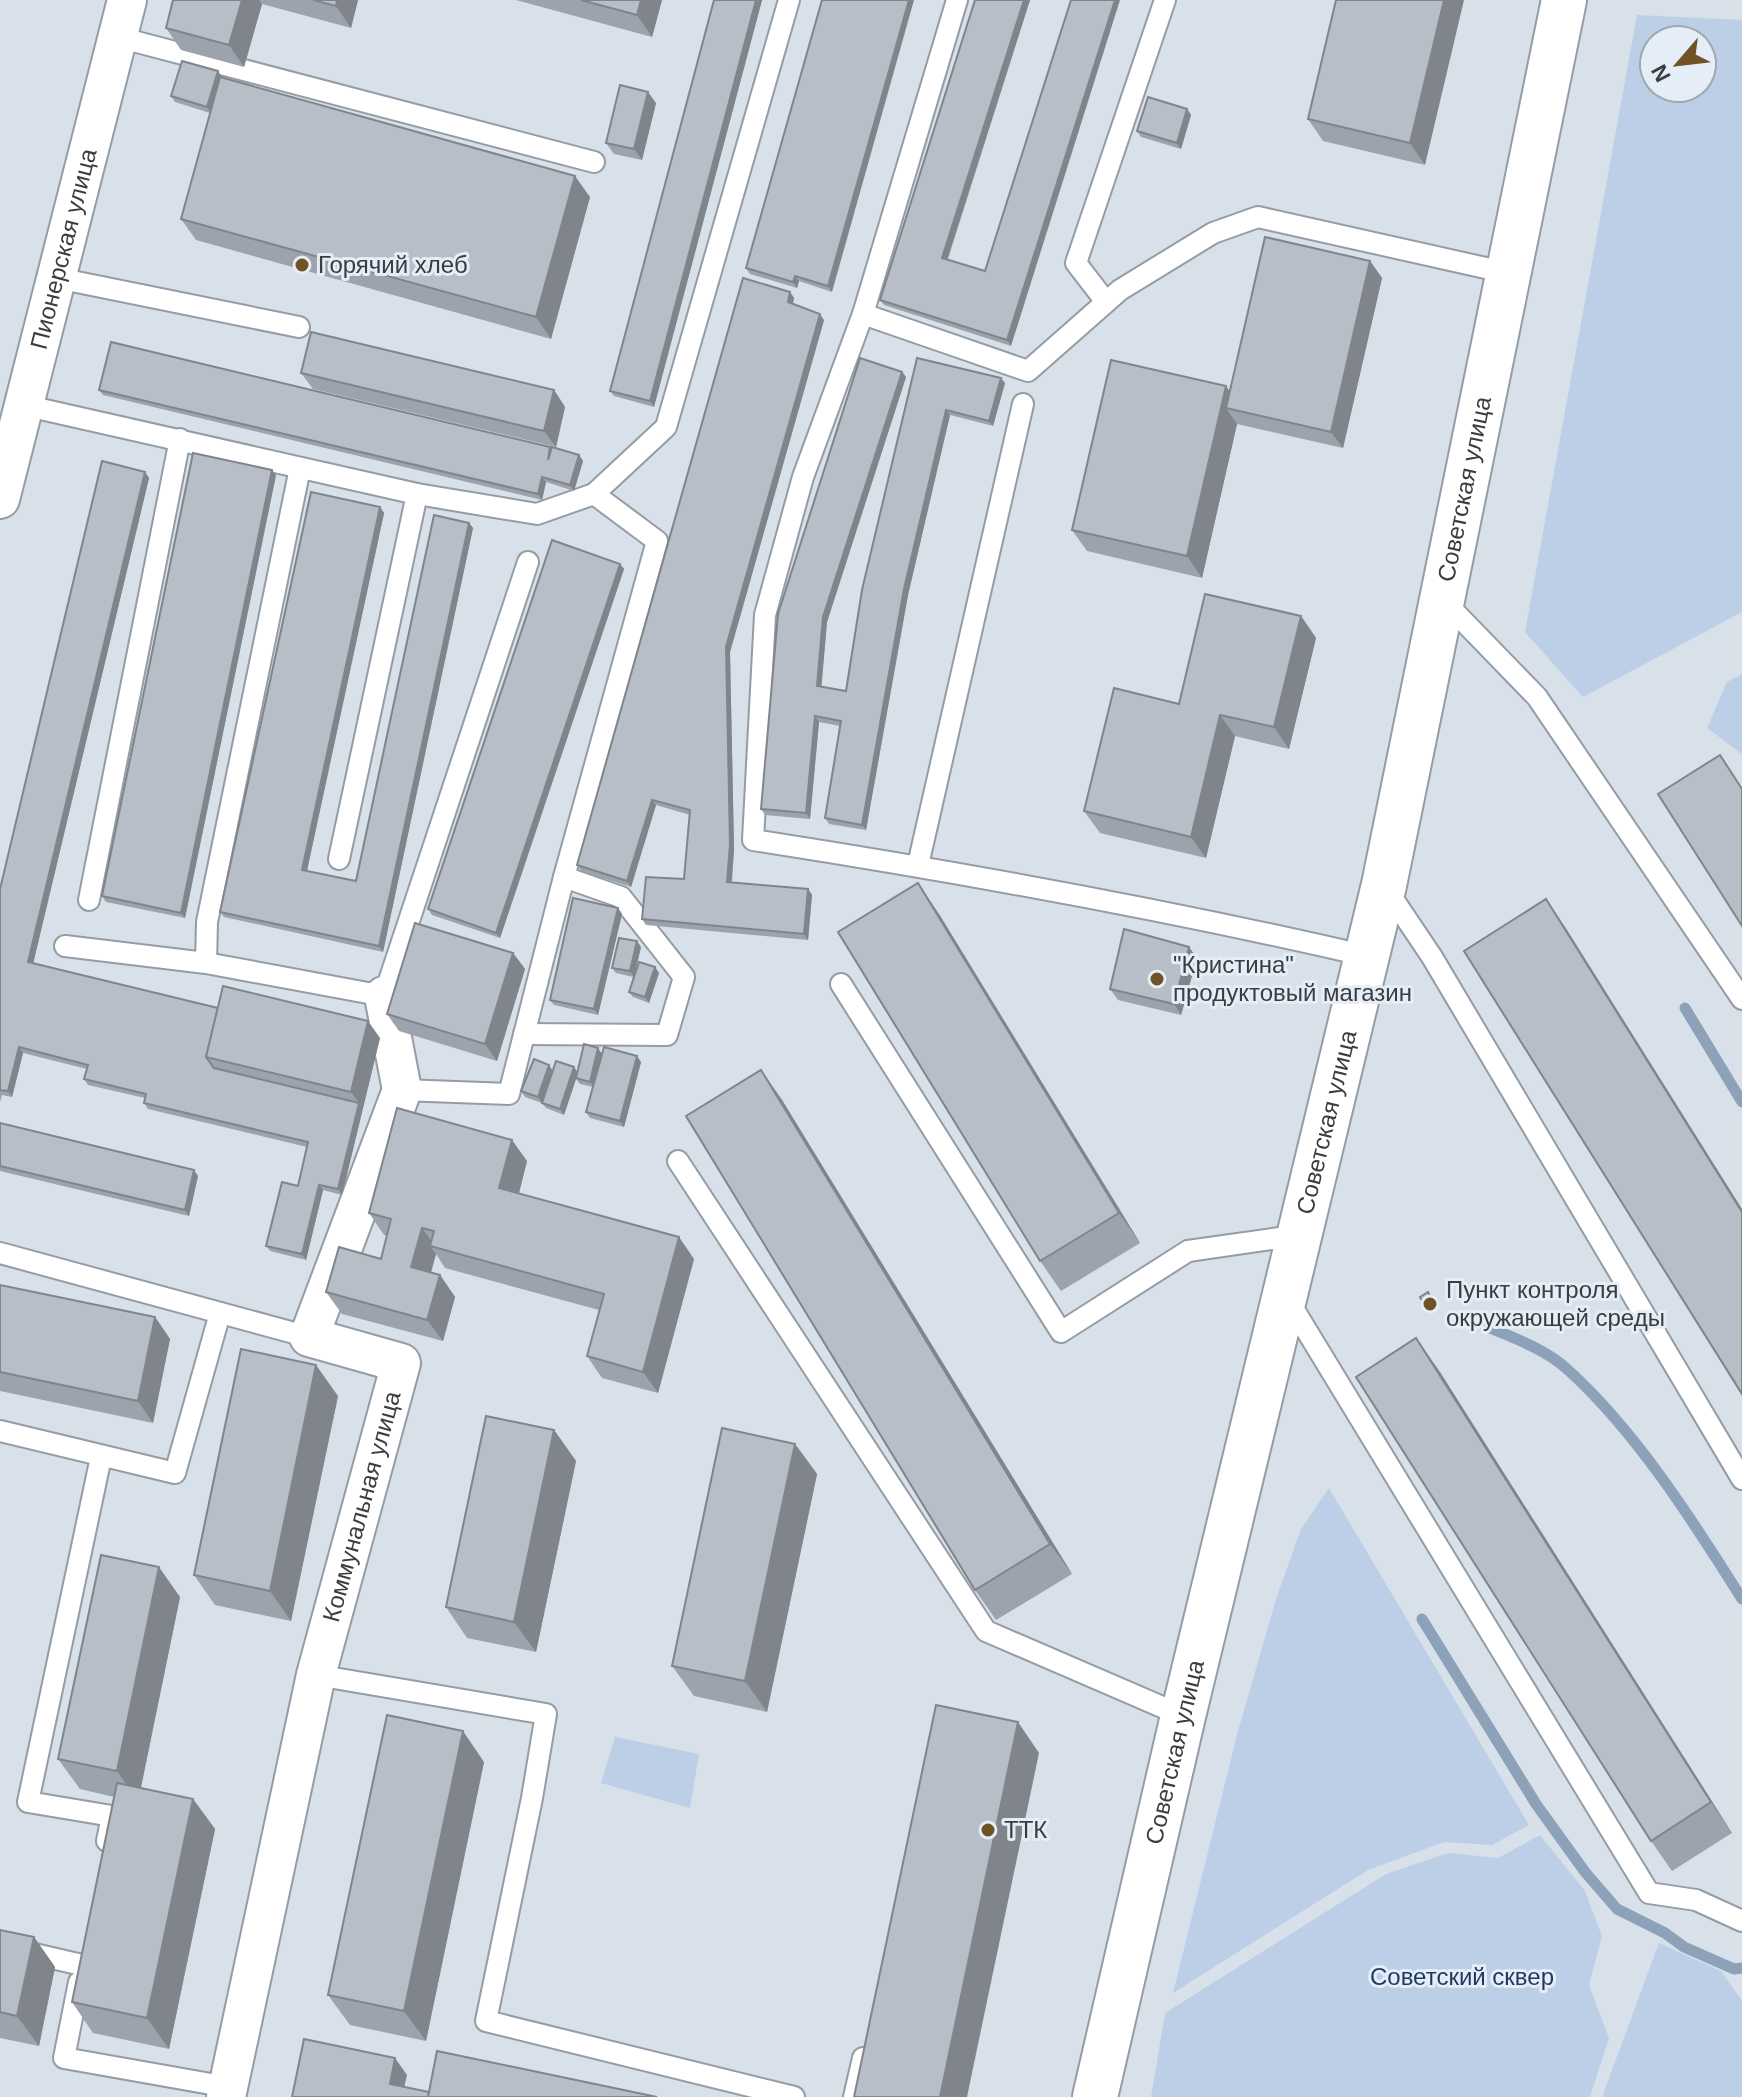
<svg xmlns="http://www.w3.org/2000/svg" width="1742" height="2097" font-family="Helvetica,sans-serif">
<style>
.green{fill:#bdcfe7;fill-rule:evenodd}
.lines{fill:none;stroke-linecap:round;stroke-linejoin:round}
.stream{stroke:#8da1b9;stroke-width:11}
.lane-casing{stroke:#949ca5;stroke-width:24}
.street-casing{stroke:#949ca5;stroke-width:42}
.secondary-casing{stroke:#949ca5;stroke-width:48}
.lane{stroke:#fff;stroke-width:20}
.street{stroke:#fff;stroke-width:38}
.secondary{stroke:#fff;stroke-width:44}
.wall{fill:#9da3ac}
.shaded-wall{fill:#80858c}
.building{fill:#b7bec8;stroke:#80858c;stroke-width:2}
.poi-dot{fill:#6f5226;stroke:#e5edf7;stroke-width:3}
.labels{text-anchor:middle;stroke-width:6;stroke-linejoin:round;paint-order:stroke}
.street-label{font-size:24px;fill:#3a3d41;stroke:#e5edf7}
.poi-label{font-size:24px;fill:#3a3d41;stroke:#e5edf7;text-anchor:start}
.park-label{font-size:24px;fill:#1d3a5e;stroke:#e5edf7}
</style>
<rect width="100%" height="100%" fill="#d8e0ea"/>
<g class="green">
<path d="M1637,15L1742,20V612L1583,697L1525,632ZM1654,40H1702V88H1654Z"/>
<polygon points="1742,674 1742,754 1707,728 1727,682"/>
<polygon points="1329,1488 1529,1825 1492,1845 1444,1842 1368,1870 1173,1993 1238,1731 1277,1596 1301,1529"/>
<polygon points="615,1737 699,1754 690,1808 601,1783"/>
<polygon points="1540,1835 1585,1891 1602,1936 1589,1985 1609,2038 1590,2097 1151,2097 1165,2013 1386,1874 1448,1853 1498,1858"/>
<polygon points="1659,1943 1721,1971 1742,2001 1742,2097 1602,2097"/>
</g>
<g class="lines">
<g class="stream">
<polyline points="1685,1008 1742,1102"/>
<path d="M1485,1326C1512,1337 1545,1349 1567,1369C1635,1430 1693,1521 1742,1599"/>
<polyline points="1422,1619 1536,1804 1585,1872 1617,1909 1665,1933 1684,1947 1734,1969 1742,1968"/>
</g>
<defs>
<g id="lane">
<polyline points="957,0 863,314 1028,371 1120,290 1213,233 1258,217 1508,273"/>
<polyline points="118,37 594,162"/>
<polyline points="57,278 299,327"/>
<polyline points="1106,302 1076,263 1165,0"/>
<path d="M863,314L803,477L765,615L753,840C959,872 1164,909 1367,956"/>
<polyline points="23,405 417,494 537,514 594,494 666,427 789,0"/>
<polyline points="1443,600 1537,697 1742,999"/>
<polyline points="339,859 417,494"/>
<polyline points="918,865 1023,404"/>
<polyline points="1387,890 1432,957 1742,1479"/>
<polyline points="89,900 180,439"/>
<polyline points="65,946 206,963 384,996 528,562"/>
<polyline points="206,963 207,922 300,468"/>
<polyline points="841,984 1061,1332 1188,1251 1300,1235"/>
<polyline points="524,1034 667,1035 684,977 621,897 564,877"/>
<polyline points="402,1090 509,1094 564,877 657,541 594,494"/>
<polyline points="678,1161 986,1631 1183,1716"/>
<polyline points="0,1253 309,1337"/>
<polyline points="1288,1300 1649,1893 1696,1900 1742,1921"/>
<polyline points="0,1431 175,1473 220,1313"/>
<polyline points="101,1457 28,1802 112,1816 107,1841"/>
<polyline points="316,1675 546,1714 532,1798 486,2021 794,2097"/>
<polyline points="0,1946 82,1965"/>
<polyline points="79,1982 64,2058 228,2087"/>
<polyline points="854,2097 863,2058"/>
</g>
<g id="street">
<path id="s1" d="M0,499L127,0"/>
<path id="s2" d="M226,2097L316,1675L401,1363L309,1337L402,1090L384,996"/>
</g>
<g id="secondary">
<path id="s3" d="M1095,2097L1183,1716L1384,885L1564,0"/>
</g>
</defs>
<use href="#lane" class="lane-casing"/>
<use href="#street" class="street-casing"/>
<use href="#secondary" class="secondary-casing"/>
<use href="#lane" class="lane"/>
<use href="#street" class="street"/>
<use href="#secondary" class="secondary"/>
</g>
<g class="wall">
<polygon points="173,0 358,0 351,28 262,4 244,67 181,50 166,28"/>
<polygon points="516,0 662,0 652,37"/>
<polygon points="714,0 762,0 654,407 614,396 610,391"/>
<polygon points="822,0 832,292 799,281 797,288 750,274 746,268"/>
<polygon points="975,0 1030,0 948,259 985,271 1011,346 884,305 880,300"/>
<polygon points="1336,0 1425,165 1323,141 1308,119"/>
<polygon points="222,77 590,197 551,339 196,240 181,219 210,113 175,102 171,96"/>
<polygon points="656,103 642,160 614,154 606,143"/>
<polygon points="1187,109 1191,115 1181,149 1141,137 1137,131"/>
<polygon points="1370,261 1382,278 1343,448 1237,424 1202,578 1087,551 1072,530 1229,392"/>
<polygon points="790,292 794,298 793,304 824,320 730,652 734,849 732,882 808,889 812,895 808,940 646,925 642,919 684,879 690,815 656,805 631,887 581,871 577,865"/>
<polygon points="917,358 1005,383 993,426 950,415 908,595 866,830 829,824 825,818 840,726 819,722 810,819 765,815 761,809 902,372 906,377 827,622 821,687 846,691"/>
<polygon points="301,373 554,390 565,407 556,447 313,389"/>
<polygon points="99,390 550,447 551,449 579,455 583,461 574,491 546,482 542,500 103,395"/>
<polygon points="145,472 149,478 33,964 218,1008 380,1038 342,1195 323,1190 306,1260 270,1251 266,1246 298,1186 307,1147 148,1109 144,1103 145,1098 88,1085 84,1079 87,1069 23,1053 12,1097 2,1095 0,1102 0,889"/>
<polygon points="276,475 185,918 106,902 102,896"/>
<polygon points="380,507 384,513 307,871 356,881 469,523 473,528 383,952 224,917 220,912"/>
<polygon points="620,564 624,569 500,938 432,915 428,909"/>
<polygon points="1301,616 1316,638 1289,749 1235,736 1206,858 1100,833 1084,811 1179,704"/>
<polygon points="618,908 622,914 598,1015 554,1005 550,1000"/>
<polygon points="939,914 1140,1243 1061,1291 1040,1261"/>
<polygon points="641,947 634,976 655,967 659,973 649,1003 633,997 629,992 633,977 616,973 612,968"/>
<polygon points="513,953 525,969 497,1061 399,1031 387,1014"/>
<polygon points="1197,958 1181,1015 1118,1000 1110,989"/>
<polygon points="602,1053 641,1062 624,1127 590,1118 586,1112 593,1087 580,1084 576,1079 564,1115 546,1108 542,1103 525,1097 521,1091 553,1070 577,1072"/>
<polygon points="761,1070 782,1100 1072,1574 996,1620 975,1590"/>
<polygon points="0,1123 198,1176 189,1216 0,1171"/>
<polygon points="527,1161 519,1193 694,1259 658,1393 602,1378 587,1356 599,1310 445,1268 436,1254 431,1273 440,1275 455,1297 443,1341 342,1314 326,1292 381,1259 387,1236 384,1235 369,1213"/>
<polygon points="0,1285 155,1317 170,1339 153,1423 0,1391"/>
<polygon points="1428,1292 1436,1305 1429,1311 1420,1297"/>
<polygon points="1438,1369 1732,1833 1672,1871 1651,1841"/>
<polygon points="338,1396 291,1621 215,1605 194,1575"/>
<polygon points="554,1430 576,1461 536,1652 467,1638 446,1607"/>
<polygon points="795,1444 817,1474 767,1712 694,1696 672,1666"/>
<polygon points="180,1597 141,1788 193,1799 215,1829 169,2049 93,2033 72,2002 114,1797 80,1789 58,1759"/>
<polygon points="484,1762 426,2041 350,2025 328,1995"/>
<polygon points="0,1930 34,1937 55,1967 39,2046 0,2038"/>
</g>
<g class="shaded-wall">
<polygon points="242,0 259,0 262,4 244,67 229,45"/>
<polygon points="337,0 358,0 351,28 336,6"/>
<polygon points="641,0 662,0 652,37 637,15"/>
<polygon points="756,0 762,0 654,407 650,401"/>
<polygon points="909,0 914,0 832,292 828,286"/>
<polygon points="1024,0 1030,0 946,263 942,258"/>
<polygon points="1115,0 1120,0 1011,346 1007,340"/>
<polygon points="1444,0 1464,0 1425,165 1410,143"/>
<polygon points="218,71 222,77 211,113 207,107"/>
<polygon points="648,92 656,103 642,160 634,149"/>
<polygon points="1187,109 1191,115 1181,149 1177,143"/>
<polygon points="575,176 590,197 551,339 536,317"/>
<polygon points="1370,261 1382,278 1343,448 1331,432"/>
<polygon points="795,276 799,281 797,288 793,282"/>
<polygon points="790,292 794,298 792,308 788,302"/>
<polygon points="820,314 824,320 730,652 734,849 731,888 727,882 726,647"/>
<polygon points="902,372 906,377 827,622 821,692 817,686 823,617"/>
<polygon points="1001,378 1005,383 993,426 989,421"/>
<polygon points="1226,386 1241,408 1226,408 1237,424 1202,578 1187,556"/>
<polygon points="554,390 565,407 556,447 544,431"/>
<polygon points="946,410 950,415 908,595 866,830 862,825 904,589"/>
<polygon points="579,455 583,461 574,491 570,485"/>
<polygon points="272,470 276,475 185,918 181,913"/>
<polygon points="145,472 149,478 32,968 28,962"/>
<polygon points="542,477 546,482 542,500 538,494"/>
<polygon points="380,507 384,513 306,875 302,870"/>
<polygon points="469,523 473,528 383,952 379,946"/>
<polygon points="620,564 624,569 500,938 496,933"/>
<polygon points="1301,616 1316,638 1289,749 1274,727"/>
<polygon points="1220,715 1235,736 1206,858 1191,837"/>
<polygon points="815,716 819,722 810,819 806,813"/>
<polygon points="652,800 656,805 631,887 627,881"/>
<polygon points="918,883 939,914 1140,1243 1119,1213"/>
<polygon points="808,889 812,895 808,940 804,934"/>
<polygon points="1546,899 1567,930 1742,1209 1742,1212"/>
<polygon points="618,908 622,914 598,1015 594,1009"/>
<polygon points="637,941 641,947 634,977 630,971"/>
<polygon points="1189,947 1197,958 1181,1015 1174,1004"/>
<polygon points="513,953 525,969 497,1061 485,1044"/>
<polygon points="655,967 659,973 649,1003 645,997"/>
<polygon points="368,1021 380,1038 363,1108 351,1092"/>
<polygon points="19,1047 23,1053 12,1097 8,1091"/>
<polygon points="598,1048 602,1054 594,1087 590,1082"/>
<polygon points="637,1056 641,1062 624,1127 620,1121"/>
<polygon points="549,1065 553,1071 542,1103 538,1097"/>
<polygon points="574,1067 578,1073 564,1115 560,1109"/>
<polygon points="761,1070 782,1100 1072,1574 1050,1544"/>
<polygon points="359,1103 363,1108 342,1195 338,1189"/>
<polygon points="512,1140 527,1161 515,1209 499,1188"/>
<polygon points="194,1170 198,1176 189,1216 185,1210"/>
<polygon points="319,1185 323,1190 306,1260 302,1254"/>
<polygon points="422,1228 436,1248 430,1246 436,1254 426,1289 411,1267"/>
<polygon points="679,1237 694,1259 658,1393 643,1372"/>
<polygon points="440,1275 455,1297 443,1341 427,1320"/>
<polygon points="155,1317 170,1339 153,1423 138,1401"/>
<polygon points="1416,1338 1438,1369 1732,1833 1711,1802"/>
<polygon points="316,1365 338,1396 291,1621 270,1591"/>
<polygon points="554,1430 576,1461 536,1652 514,1622"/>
<polygon points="795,1444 817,1474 767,1712 745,1681"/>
<polygon points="159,1567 180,1597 138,1801 117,1771"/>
<polygon points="1018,1722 1039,1753 967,2097 940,2097"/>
<polygon points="463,1731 484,1762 426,2041 404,2011"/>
<polygon points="193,1799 215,1829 169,2049 147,2018"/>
<polygon points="34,1937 55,1967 39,2046 17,2016"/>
<polygon points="395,2058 407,2075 402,2097 390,2084"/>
</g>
<g class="building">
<polygon points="173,0 242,0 229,45 166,28"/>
<polygon points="313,0 337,0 336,6"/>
<polygon points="581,0 641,0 637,15"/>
<polygon points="714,0 756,0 650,401 610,391"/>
<polygon points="822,0 909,0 828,286 795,276 793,282 746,268"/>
<polygon points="975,0 1024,0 942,258 985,271 1071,0 1115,0 1007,340 880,300"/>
<polygon points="1336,0 1444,0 1410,143 1308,119"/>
<polygon points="182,61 218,71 207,107 171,96"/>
<polygon points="220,77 575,176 536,317 181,219"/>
<polygon points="620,85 648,92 634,149 606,143"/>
<polygon points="1148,97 1187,109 1177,143 1137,131"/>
<polygon points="1265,237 1370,261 1331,432 1226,408"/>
<polygon points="743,278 790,292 788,302 820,314 726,647 730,844 727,882 808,889 804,934 642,919 646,877 684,879 690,810 652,800 627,881 577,865"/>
<polygon points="311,332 554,390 544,431 301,373"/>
<polygon points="111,342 550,447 548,460 552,447 579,455 570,485 542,477 538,494 99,390"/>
<polygon points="860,358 902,372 823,617 817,686 846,691 862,590 917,358 1001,378 989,421 946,410 904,589 862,825 825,818 841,721 815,716 806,813 761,809 778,614"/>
<polygon points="1111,360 1226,386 1187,556 1072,530"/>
<polygon points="193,453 272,470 181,913 102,896"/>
<polygon points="102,461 145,472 28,962 218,1008 206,1057 214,1068 359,1103 338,1189 319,1185 302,1254 266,1246 282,1182 298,1186 308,1142 144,1103 146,1094 84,1079 88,1065 19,1047 8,1091 0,1090 0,889"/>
<polygon points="311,492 380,507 302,870 356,881 434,515 469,523 379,946 220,912"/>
<polygon points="552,540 620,564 496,933 428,909"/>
<polygon points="1205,594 1301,616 1274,727 1220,715 1191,837 1084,811 1114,688 1179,704"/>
<polygon points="1720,755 1742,789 1742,926 1658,794"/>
<polygon points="918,883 1119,1213 1040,1261 838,932"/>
<polygon points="573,898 618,908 594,1009 550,1000"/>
<polygon points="1546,899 1742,1212 1742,1394 1464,951"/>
<polygon points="415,923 513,953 485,1044 387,1014"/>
<polygon points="1124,929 1189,947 1174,1004 1110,989"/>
<polygon points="619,938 637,941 630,971 612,968"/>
<polygon points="639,962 655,967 645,997 629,992"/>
<polygon points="223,986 368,1021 351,1092 206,1057"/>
<polygon points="584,1044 598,1048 590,1082 576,1078"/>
<polygon points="604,1047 637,1056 620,1121 586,1112"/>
<polygon points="534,1059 549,1065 538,1097 521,1091"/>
<polygon points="556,1061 574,1067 560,1109 542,1103"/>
<polygon points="761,1070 1050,1544 975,1590 686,1116"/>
<polygon points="397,1108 512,1140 499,1188 679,1237 643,1372 587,1356 604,1294 430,1246 434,1231 422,1228 411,1267 440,1275 427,1320 326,1292 339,1247 381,1259 391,1219 369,1213"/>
<polygon points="0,1123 194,1170 185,1210 0,1166"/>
<polygon points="0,1285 155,1317 138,1401 0,1372"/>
<polygon points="1428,1292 1432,1300 1425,1306 1420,1297"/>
<polygon points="1416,1338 1711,1802 1651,1841 1356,1377"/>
<polygon points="241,1349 316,1365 270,1591 194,1575"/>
<polygon points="486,1416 554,1430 514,1622 446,1607"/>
<polygon points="722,1428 795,1444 745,1681 672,1666"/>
<polygon points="101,1555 159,1567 117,1771 58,1759"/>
<polygon points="936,1705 1018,1722 940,2097 854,2097"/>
<polygon points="387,1715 463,1731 404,2011 328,1995"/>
<polygon points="117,1783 193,1799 147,2018 72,2002"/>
<polygon points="0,1930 34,1937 17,2016 0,2012"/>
<polygon points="304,2039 395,2058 390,2084 429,2092 428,2097 292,2097"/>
<polygon points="437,2051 657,2097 428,2097"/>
</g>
<g class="poi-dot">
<circle cx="302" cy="265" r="8"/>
<circle cx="1157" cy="979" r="8"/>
<circle cx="1430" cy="1304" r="8"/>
<circle cx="988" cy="1830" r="8"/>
</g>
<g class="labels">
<g class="street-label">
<text dy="8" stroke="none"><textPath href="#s1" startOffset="258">Пионерская улица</textPath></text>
<text dy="8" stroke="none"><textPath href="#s3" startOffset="1650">Советская улица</textPath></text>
<text dy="8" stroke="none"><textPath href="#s3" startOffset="1002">Советская улица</textPath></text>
<text dy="8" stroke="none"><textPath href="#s2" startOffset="606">Коммунальная улица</textPath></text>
<text dy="8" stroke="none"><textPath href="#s3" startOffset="354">Советская улица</textPath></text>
</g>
<g class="poi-label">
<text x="318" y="273">Горячий хлеб</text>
<text x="1173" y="973">"Кристина"<tspan x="1173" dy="28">продуктовый магазин</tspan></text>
<text x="1446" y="1298">Пункт контроля<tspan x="1446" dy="28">окружающей среды</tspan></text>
<text x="1004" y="1838">ТТК</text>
</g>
<g class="park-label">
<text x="1462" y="1985">Советский сквер</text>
</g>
</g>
<g transform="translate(1678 64) rotate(242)"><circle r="38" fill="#e5edf7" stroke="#a1a7ae" stroke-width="2"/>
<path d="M0-6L14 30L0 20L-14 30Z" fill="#6f5226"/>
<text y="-12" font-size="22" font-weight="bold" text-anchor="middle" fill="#3a3d41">N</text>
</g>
</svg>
